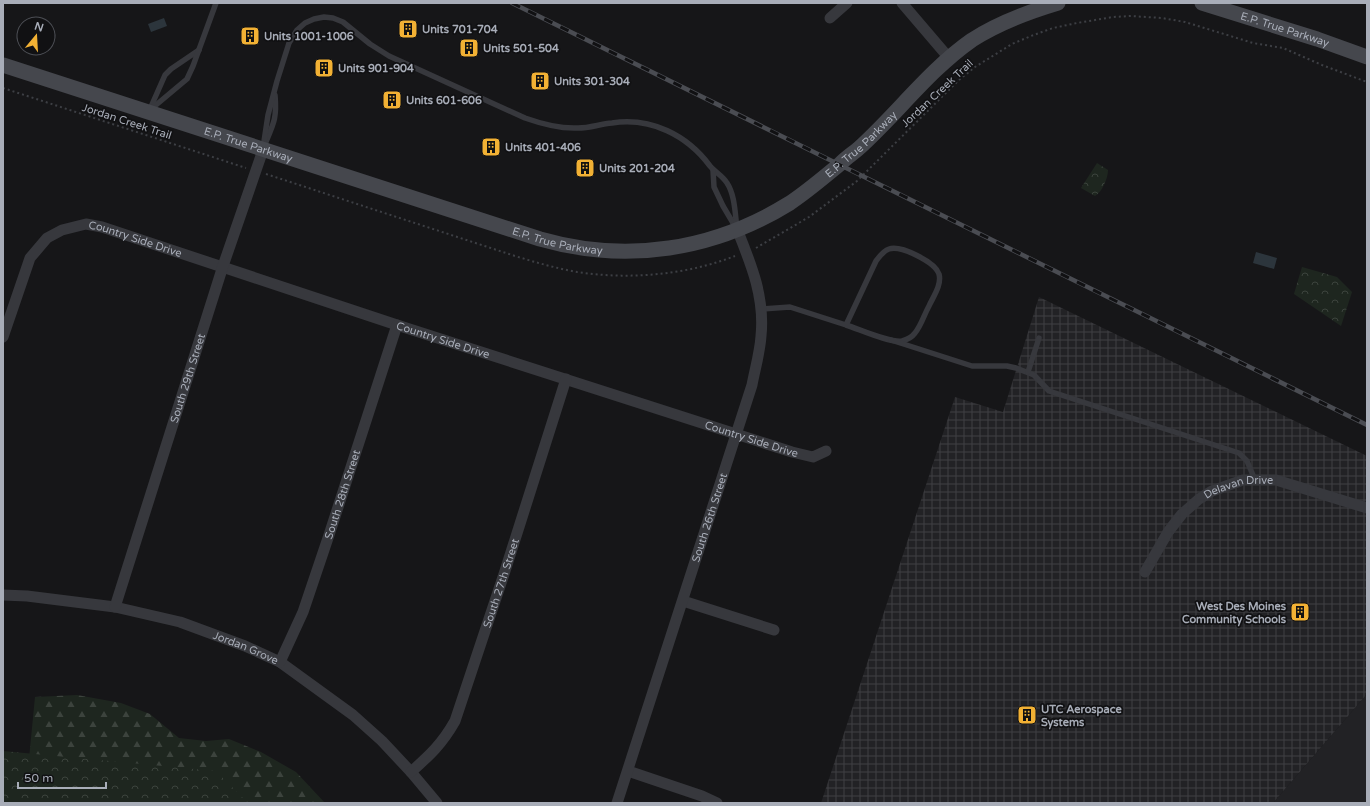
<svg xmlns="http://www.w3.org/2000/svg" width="1370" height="806" font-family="'Varela Round',sans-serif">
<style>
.built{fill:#222225}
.industrial{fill:url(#industrial-grid)}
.forest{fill:url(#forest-firs)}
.park{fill:url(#park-crowns)}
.water{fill:#2c353c}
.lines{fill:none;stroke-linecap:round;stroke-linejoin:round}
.path{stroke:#3d3f44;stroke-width:2;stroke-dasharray:2 3;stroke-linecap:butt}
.service{stroke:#37383d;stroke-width:5.5}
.minor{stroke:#37383d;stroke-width:11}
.secondary{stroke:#45474d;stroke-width:15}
.rail-casing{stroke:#4a4c52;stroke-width:4.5}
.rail{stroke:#111113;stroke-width:3;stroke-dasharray:9;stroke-linecap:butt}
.labels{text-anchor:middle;stroke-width:3.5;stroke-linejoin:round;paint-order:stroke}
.poi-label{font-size:11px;font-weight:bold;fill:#a8adb8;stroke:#111113;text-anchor:start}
.street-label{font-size:11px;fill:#a8adb8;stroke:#111113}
</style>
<defs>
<pattern id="industrial-grid" width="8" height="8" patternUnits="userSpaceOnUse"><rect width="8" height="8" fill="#222225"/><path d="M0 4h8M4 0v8" fill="none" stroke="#3f3f43"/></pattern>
<pattern id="forest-firs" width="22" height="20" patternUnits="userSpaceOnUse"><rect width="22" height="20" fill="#1e261f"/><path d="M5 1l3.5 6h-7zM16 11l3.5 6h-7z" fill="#3c433d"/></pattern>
<pattern id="park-crowns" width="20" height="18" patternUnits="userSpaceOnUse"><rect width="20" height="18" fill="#1e261f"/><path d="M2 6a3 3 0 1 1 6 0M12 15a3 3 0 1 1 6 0" fill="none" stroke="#3c433d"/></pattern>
</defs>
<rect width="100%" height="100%" fill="#161618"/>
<polygon class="built" points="1367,694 1367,803 1273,803"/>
<polygon class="industrial" points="1039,297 1367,456 1367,694 1273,803 821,803 955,397 1003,412"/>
<polygon class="forest" points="77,695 121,703 150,714 179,738 206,741 229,739 261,752 296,772 325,803 21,803 29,759 35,697"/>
<g class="park">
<path d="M1097,163L1108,170C1108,178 1102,192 1095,196L1081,188Z"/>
<polygon points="1302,267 1337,277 1352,292 1341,326 1294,294"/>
<polygon points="3,751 216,771 248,803 3,803"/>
</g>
<g class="water">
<polygon points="164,18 167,26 151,32 148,24"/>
<polygon points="1256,252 1277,258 1274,269 1253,263"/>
</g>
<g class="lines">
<g class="path">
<polyline points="3,88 246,168"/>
<path d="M266,174L512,255C534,262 555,268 577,272C630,280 686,275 735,256"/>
<polyline points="756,248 809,217 857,181 960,79 975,67 1012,44 1031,36 1053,28 1077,23 1113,17 1131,16 1162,18 1185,22 1253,43 1283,48 1322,65 1367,82"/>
</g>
<g class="service">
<polyline points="150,109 165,75 171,69 199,50"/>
<polyline points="150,110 187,79 193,66 216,3"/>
<path d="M265,144C274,123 277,118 275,95"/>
<path d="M263,148L268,115L277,81L289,43L297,30L305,23L314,19L324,17L333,18L343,22L370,44L389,56L525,118C542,124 560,129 578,128C590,128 600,124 612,123C651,117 687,135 710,166C715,172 723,176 727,183C735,195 735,214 737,228"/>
<polyline points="713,170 714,187 723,206 736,228"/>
<path d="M761,309L790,307L846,325L876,261C880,256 883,251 889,249C901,245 935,262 939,274C942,285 933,297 929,306C924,315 921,326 915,333C912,337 906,340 902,341C889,343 859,329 846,325"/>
<polyline points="891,340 972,366 1007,366 1016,368 1034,375 1049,391 1239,453 1247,461 1255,480"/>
<polyline points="1028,372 1039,338"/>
</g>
<g class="minor">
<polyline points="902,3 949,58"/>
<polyline points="830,18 847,3"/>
<path id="s1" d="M3,337L30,258L47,238L62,230L86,224L102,227L397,325L792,452L813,457L826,451"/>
<path id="s2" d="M1145,572L1168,532L1182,514L1199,499L1212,491L1243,480H1276L1367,508"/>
<path id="s3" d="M3,595L27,596L115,607L180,622L245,646L280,662L353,715L382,741L411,772L437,803"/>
<polyline points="683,601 774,630"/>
<path id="s4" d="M115,607L223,266L263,150"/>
<path id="s5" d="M280,662L303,612L329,535L397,325"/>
<polyline points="628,771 702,796 717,803"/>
<path id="s6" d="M411,772C430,755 442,744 455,721L505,571L566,379"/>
<path id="s7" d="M617,803L752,385C755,369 760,352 761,336C765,297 751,264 737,229"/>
</g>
<g class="secondary">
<path id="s8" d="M1202,3L1317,39L1367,57"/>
<path id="s9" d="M3,65L540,239C627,264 714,250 790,203C808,191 823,178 840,164C846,158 852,154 858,149C897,114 929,70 972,40C998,23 1028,12 1058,3"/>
</g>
<defs>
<polyline id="rail" points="512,3 1367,425"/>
</defs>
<use href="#rail" class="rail-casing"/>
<use href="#rail" class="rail"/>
</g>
<defs>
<symbol id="building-square" viewBox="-11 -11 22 22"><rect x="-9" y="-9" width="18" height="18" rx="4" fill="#f2b134" stroke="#111113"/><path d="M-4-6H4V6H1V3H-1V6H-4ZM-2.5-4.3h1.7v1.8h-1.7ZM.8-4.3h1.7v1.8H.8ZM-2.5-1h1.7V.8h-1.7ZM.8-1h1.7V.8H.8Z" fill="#111"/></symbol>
</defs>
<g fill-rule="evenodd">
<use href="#building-square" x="397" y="18" width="22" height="22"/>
<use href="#building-square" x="239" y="25" width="22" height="22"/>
<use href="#building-square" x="458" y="37" width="22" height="22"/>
<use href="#building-square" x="313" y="57" width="22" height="22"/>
<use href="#building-square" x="529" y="70" width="22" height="22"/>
<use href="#building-square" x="381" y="89" width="22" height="22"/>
<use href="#building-square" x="480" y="136" width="22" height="22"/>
<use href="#building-square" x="574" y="157" width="22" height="22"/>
<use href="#building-square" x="1289" y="601" width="22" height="22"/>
<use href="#building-square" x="1016" y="704" width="22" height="22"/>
</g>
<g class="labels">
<g class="poi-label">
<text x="422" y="33">Units 701-704</text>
<text x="264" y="40">Units 1001-1006</text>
<text x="483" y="52">Units 501-504</text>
<text x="338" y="72">Units 901-904</text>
<text x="554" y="85">Units 301-304</text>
<text x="406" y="104">Units 601-606</text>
<text x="505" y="151">Units 401-406</text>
<text x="599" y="172">Units 201-204</text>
<text x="1286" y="610" text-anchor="end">West Des Moines<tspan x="1286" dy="13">Community Schools</tspan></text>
<text x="1041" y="713">UTC Aerospace<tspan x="1041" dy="13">Systems</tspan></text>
</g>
<g class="street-label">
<text dy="4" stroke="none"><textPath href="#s8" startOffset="87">E.P. True Parkway</textPath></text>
<text transform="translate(937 93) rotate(-43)" y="4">Jordan Creek Trail</text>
<text transform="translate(127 121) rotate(18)" y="4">Jordan Creek Trail</text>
<text dy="4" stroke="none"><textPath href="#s9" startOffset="917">E.P. True Parkway</textPath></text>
<text dy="4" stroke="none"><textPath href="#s9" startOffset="258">E.P. True Parkway</textPath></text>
<text dy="4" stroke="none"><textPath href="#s1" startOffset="203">Country Side Drive</textPath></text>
<text dy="4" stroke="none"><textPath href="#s9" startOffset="582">E.P. True Parkway</textPath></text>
<text dy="4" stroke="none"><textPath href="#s1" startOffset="527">Country Side Drive</textPath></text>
<text dy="4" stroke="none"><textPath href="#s4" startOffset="240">South 29th Street</textPath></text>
<text dy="4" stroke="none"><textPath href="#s1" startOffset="851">Country Side Drive</textPath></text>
<text dy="4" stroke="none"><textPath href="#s2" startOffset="134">Delavan Drive</textPath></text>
<text dy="4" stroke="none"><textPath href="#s5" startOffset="179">South 28th Street</textPath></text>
<text dy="4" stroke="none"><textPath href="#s7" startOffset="300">South 26th Street</textPath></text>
<text dy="4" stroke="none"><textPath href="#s6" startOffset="213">South 27th Street</textPath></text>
<text dy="4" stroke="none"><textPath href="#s3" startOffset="250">Jordan Grove</textPath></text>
</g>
</g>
<rect width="1370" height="806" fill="none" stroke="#a8adb8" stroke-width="8"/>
<g transform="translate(36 36) rotate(18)"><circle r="19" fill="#111113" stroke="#4d4f55"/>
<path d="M0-3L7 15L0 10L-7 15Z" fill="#f2b134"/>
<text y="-6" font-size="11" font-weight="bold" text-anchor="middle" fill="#a8adb8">N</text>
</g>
<path d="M18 782v6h88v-6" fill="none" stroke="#a8adb8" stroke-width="2"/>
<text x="24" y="782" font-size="12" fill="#a8adb8" stroke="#111113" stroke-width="3" paint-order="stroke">50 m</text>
</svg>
